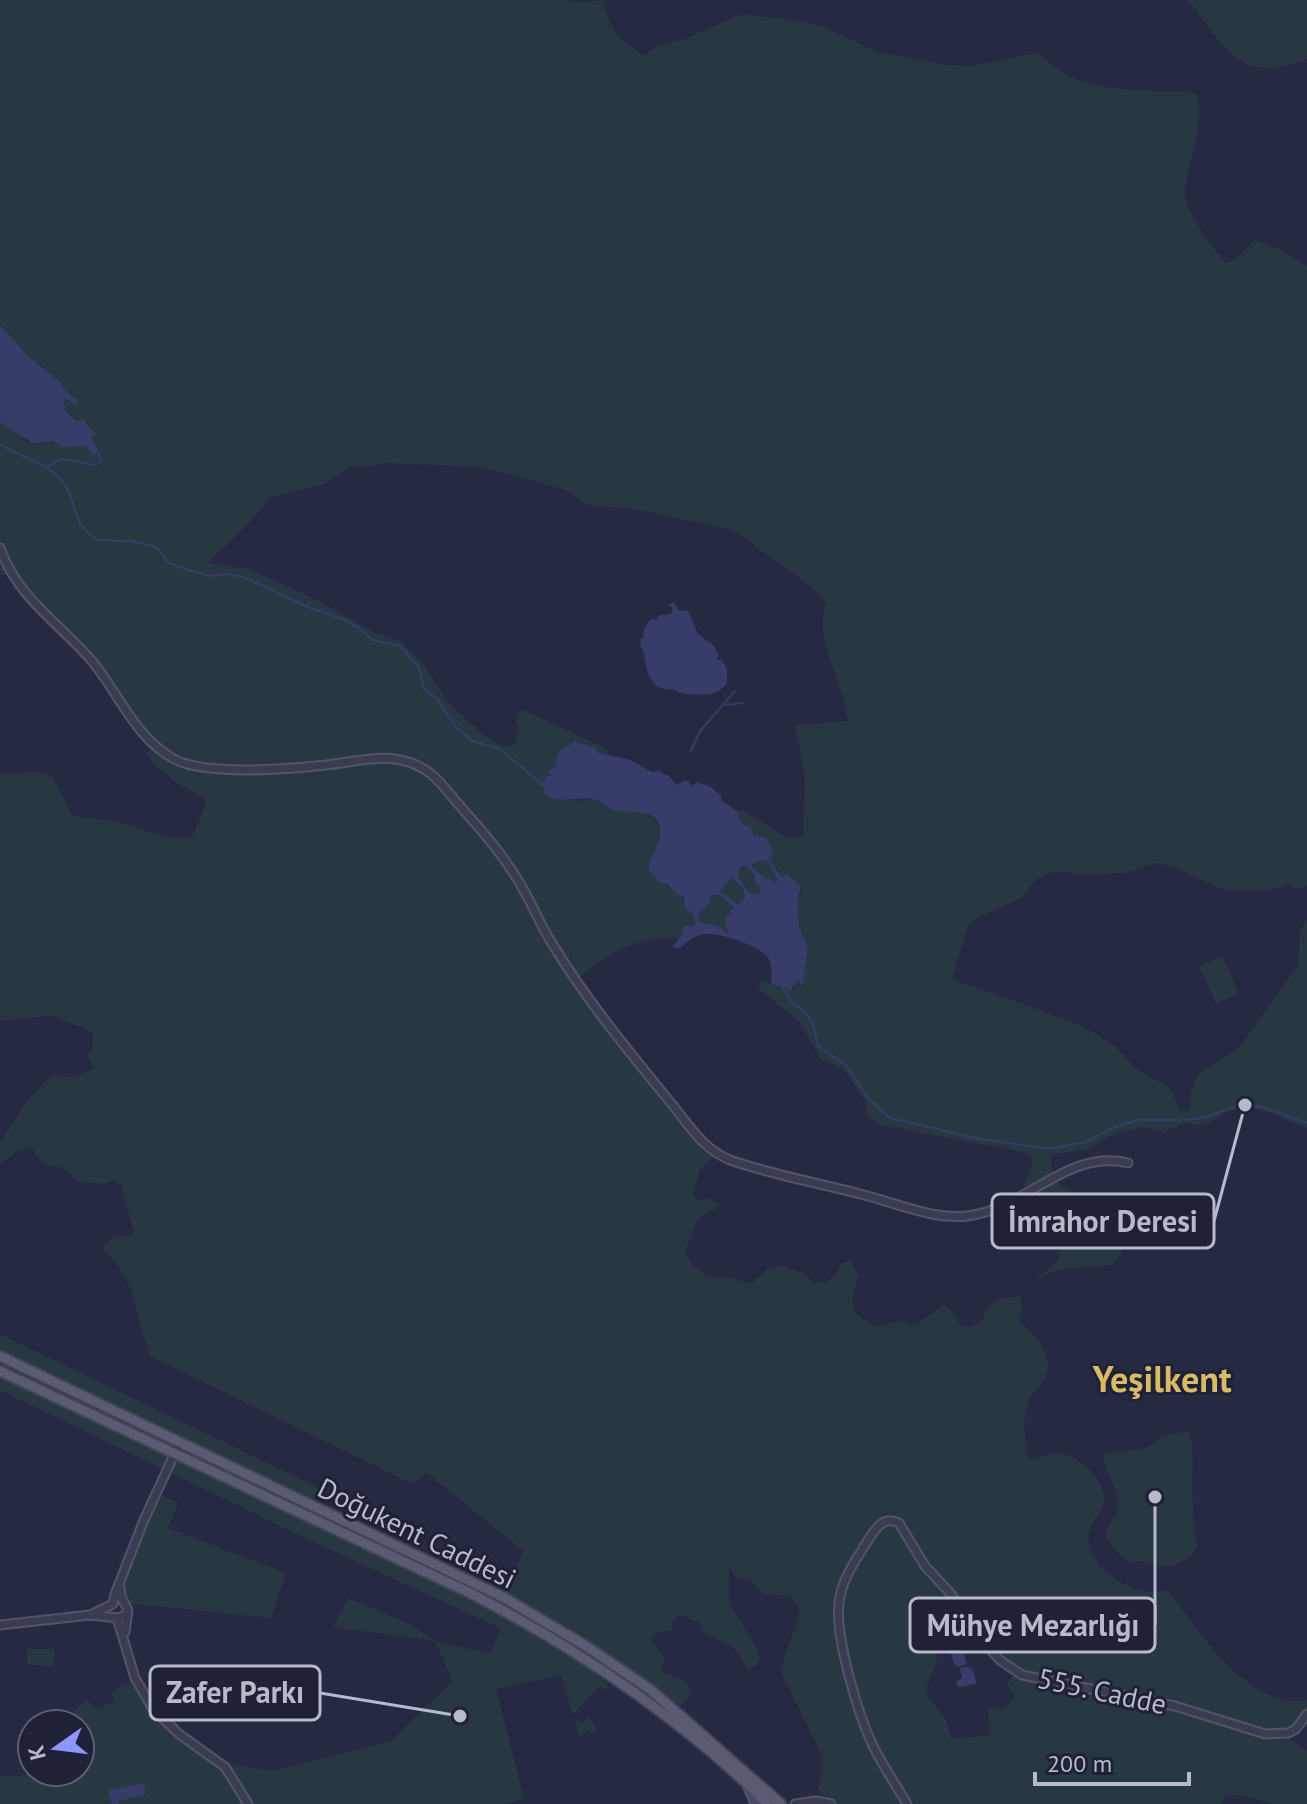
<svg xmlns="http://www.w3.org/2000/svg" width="1307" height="1804" font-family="'PT Sans',sans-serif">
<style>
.green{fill:#283843;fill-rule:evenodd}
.water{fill:#373d68;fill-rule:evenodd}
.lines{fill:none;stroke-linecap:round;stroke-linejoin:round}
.stream{stroke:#373d68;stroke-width:2}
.tertiary-casing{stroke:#525469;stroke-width:11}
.secondary-casing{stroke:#525469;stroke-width:12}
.primary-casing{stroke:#414358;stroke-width:13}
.tertiary{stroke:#3a3d52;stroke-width:7}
.secondary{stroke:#484a65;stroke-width:8}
.primary{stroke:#585b72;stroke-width:9}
.labels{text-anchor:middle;stroke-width:6;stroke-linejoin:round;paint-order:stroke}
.street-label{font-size:28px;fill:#b7b9cc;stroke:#1f2137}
.district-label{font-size:36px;font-weight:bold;fill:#d9ba65;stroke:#1f2137}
.leader{fill:none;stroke:#b7b9cc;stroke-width:3}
.callout-dot{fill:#b7b9cc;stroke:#1f2137;stroke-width:3}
.callout{fill:#1f2137;stroke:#b7b9cc;stroke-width:3}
.callout-label{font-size:30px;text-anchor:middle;font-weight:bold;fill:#b7b9cc}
</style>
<rect width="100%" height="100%" fill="#252942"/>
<g class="green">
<path d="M0,0H566L577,3L603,0C610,31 618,39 645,56L656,46L685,39L742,14L805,22L823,27L878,52L946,65L972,66L1036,53C1047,59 1055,68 1066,74C1091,88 1123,89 1150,91C1158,92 1188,90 1193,93C1211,105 1184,176 1185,195C1187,213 1213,249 1226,263L1237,258L1255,240L1284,251L1307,266V886L1295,889L1290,883L1272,890H1223L1174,867L1155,863L1126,873L1080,875L1063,871L1047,874L1035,880L1022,898L977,918L968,926L952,979L1078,1024L1099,1036L1118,1049L1136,1069L1170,1088L1181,1112L1190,1110L1191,1091L1198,1074L1239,1048L1298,965L1300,931L1307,919V1128C1289,1122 1266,1109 1247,1108C1218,1106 1217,1132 1183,1123L1165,1132L1142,1127L1112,1135L1088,1149L1051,1155C1052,1165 1051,1177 1060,1184C1081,1203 1125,1193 1125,1237C1125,1248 1120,1258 1112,1265L1060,1269L1033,1281C1040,1274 1052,1268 1058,1261C1068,1247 1032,1207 1023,1195C1022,1180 1036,1172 1031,1156L1018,1151L881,1125L868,1117L865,1100L844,1070L820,1058L800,1023L758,988L762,980L782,988L794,989V983L799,980V986L803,984L808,947L799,929L798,900L802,890L799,884L787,875L782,877L768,858L773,851L766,837L754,835L750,827L742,824L737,811L742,810L786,837H803L805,775L795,725L848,721C844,681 813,644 826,603L810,586L739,534L728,529L635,509L591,506L582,503L573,494L563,489L482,467L384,463L367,467L352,466L324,484L271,497L247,525L208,563L249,569L319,601L375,633L401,641L425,666L448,703L485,736L505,747L516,743L519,729L516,722L521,709L608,749V753C599,754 597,749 590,745L581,746L575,742C565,748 555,750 556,766L548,769L551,774L546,776V796L578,801L594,799L613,809L644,813L653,817C667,834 653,851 647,868C659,882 669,887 683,897L685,908L693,914L695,924L684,930L681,938C636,936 610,952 577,980L605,1021L716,1154L700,1169L693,1194L697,1201L708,1198L719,1204L716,1209C687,1218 698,1234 684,1251L692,1264L706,1276L715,1278L727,1277L751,1284L766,1270L784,1266L805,1274L812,1282L824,1283L837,1275L840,1264L851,1260L858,1276L852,1297L854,1313L876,1327L902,1321L913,1325L921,1322L943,1305L949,1307L961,1326L971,1327L983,1319L985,1309L997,1300L1020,1296L1022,1305L1019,1322C1037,1335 1056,1357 1044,1380C1041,1386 1036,1389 1032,1394C1021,1412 1024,1437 1028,1456L1033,1460C1040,1458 1049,1453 1056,1453C1076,1452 1101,1476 1104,1495C1106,1509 1094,1517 1090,1529C1079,1557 1119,1587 1144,1591C1152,1592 1161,1591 1169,1591C1200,1633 1247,1709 1307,1700V1714L1288,1734L1289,1738L1307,1752V1804H1274L1246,1796L1227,1795L1220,1804H831L825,1802L827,1798L818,1789L822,1773V1755L782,1674C781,1650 800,1630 799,1607L790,1596L763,1594L750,1580L735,1578L729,1566V1603L758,1650L760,1661L749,1671L734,1648L701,1631L702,1624L678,1614L672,1623V1631C663,1632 655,1628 651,1640L664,1658L662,1672L686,1681L692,1694L673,1712L651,1690L503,1597L523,1551L426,1472L418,1481L410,1483L150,1356C135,1316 137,1276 101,1248L115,1236L132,1235L134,1232L121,1185L114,1180L105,1184L79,1182L61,1167L42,1163L32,1148L19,1150L0,1164V1143L26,1102L48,1079L52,1075C67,1079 81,1076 94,1068L88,1057L92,1051L93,1032L52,1016L0,1021V774C55,771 47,764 72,815C87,821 101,817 116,821C142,827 166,842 192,837L206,805L203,797C182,786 160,775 147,754L155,746L90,660L13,576L0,574V422L19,432L26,441L38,445L53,441L68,445L86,446L98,451L91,439L92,436H95L87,422L76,421L65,410L64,398L73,404L77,401L64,389L61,383L28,356L0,325ZM967,1617L1001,1661L1016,1671L1007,1683L1014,1697L1004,1709L993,1707L988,1710L990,1735L951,1739L946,1719L928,1697L926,1688L937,1662L936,1653Z"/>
<path d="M1187,0H1307V59C1236,86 1228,47 1187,0Z"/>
<polygon points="762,860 771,863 778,880 772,883 752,867"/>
<polygon points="746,865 755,875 755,882 761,888 758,894 750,894 737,875"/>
<polygon points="733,877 743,888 745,897 738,905 720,891 729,878"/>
<path d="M718,894L734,907L725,920L729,935C719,928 703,924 698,920L700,912L710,904V896Z"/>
<polygon points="1222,956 1239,993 1216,1004 1199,967"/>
<polygon points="0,1334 319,1488 311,1507 0,1356"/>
<polygon points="0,1371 507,1612 596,1670 606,1682 608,1688 605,1690 599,1687 573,1715 561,1675 496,1689 524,1798 504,1804 0,1804 0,1776 21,1776 32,1772 80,1772 80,1724 72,1724 74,1710 87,1700 98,1709 115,1700 111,1692 124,1684 136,1683 153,1709 219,1762 272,1771 390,1742 452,1681 435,1641 333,1627 348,1598 408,1623 435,1641 491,1654 500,1628 301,1536 0,1390"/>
<path d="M1190,1431C1196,1469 1188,1509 1198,1547C1184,1567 1163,1571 1142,1561L1132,1563L1120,1555L1105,1537C1106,1525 1117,1519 1118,1508C1121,1487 1099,1466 1104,1454L1146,1449L1162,1436Z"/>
<polygon points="157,1493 178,1503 168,1528 286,1573 271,1618 124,1603 120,1588"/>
<polygon points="27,1649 54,1649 54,1666 27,1665"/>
<polygon points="589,1716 597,1730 594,1734 587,1732 579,1737 575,1719 582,1724"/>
</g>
<g class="water">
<polygon points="0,325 28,356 61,383 64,389 77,401 76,405 64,398 65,410 76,421 84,420 96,435 91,437 98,451 93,456 86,446 62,447 54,441 34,444 0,422"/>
<path d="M674,602L678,610L688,611L698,634L713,645L719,655L716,660H722L727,669V684C723,687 720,691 716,692C708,696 680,696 673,689C649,693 646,667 643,650L640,647L641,639L644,637L643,631L651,619L657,620L658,616L672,613V608L668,605Z"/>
<path d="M575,742L596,748L597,752L630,760L652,772L660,771L664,775H668L677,785L686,780L693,786L697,782L711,787L721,795V800L737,811L742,824L750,827L754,835L766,837L773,851L771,857L768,858L782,877L787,875L801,886L798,900L799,929L808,947L803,984L799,986L800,981H796L791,990L771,984C771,976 773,967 769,959C760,945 714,930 700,935C691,937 686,944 679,949L672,947L683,934V926H693L695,923L693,914L685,908L684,897L677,894L667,884L660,883L647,868C653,853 673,822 647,814C637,811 625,812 615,810C607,808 601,800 593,799C578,797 557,804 545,794L543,784L546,776L551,775L548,770L556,766C555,750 564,748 575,742ZM764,860L769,862L778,880L776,882L765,878L752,867L753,864ZM746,865L755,875V882L761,888L758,894H750L738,877L740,868ZM732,877L743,888L745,897L738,905L720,891ZM718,894L734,907L725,920L729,935L718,926L703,923L698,920L700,912L711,902L710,896Z"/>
<polygon points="960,1638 967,1664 958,1667 954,1664 949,1648 954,1640"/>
<polygon points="967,1667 972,1668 977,1684 958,1687 956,1682 962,1678 960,1668"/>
<polygon points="143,1783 146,1794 119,1801 119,1804 112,1804 108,1791"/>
</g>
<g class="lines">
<g class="stream">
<path d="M0,444C21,459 47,461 63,482C78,501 70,524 98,540L132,541L156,547L169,563L185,569L209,576L227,574L246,578L310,608L343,619L359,628L373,640L400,646L418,666L424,689L437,699L456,727L472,741L500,749L543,785"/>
<path d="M48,466C65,453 76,463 95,465L102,461L97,452"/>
<polyline points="726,705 743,703"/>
<polyline points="691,751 700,731 735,691"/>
<path d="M783,988C789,1003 801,1007 810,1019C815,1027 816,1037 818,1046L846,1065L869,1099L890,1118L980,1139L1048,1149L1087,1142L1110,1129L1137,1120H1180"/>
<path d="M1186,1120C1207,1120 1226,1107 1247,1105C1262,1104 1291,1118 1307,1123"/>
</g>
<defs>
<g id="tertiary">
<path d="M0,548C17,597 58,622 91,660C119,693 135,738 174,759C206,776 289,769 326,765C363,761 398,748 431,774C442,783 451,796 460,806C483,832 505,857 522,887C533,906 541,926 553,945C586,999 626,1048 666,1097C687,1121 701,1150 733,1161C774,1175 818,1183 860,1194C894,1202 932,1220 967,1216C1025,1210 1067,1148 1128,1163"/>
<polyline points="120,1587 121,1597 128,1610 125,1632"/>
<polyline points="90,1615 113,1604 115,1594 144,1520 179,1444"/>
<polyline points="117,1618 135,1678 153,1709 179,1734 225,1767 248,1804"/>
<polyline points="0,1625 90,1615 119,1618 126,1614"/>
<polyline points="795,1804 816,1801 831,1804"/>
<path d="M907,1804C896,1785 883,1766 873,1746C858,1714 835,1638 839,1603C841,1581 855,1561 867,1542C875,1530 882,1515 899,1523L925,1566L950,1593L987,1646L1001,1661L1022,1675L1175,1706L1265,1734L1288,1733L1296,1729L1307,1714"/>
</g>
<polyline id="secondary" points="748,1787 756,1804"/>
<g id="primary">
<polyline points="0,1356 503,1597 586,1646 651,1690 781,1804"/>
<path d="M0,1371L468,1592C577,1648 681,1718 768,1804"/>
</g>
</defs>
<use href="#tertiary" class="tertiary-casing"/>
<use href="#secondary" class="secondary-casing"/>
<use href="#primary" class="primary-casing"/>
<use href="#tertiary" class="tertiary"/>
<use href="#secondary" class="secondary"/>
<use href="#primary" class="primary"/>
</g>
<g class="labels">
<g class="street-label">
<text transform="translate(417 1533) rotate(26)" y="10">Doğukent Caddesi</text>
<text transform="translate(1102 1691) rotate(12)" y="10">555. Cadde</text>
</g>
<g class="district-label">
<text x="1162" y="1392">Yeşilkent</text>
</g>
</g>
<path class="leader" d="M1245 1105L1214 1221M1155 1497L1155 1625M460 1716L320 1693"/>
<g class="callout-dot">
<circle cx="1245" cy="1105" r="8"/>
<circle cx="1155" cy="1497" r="8"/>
<circle cx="460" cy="1716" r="8"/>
</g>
<g class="callout">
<rect x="992" y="1194" width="222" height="54" rx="8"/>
<rect x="910" y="1598" width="245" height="54" rx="8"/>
<rect x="150" y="1666" width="170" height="54" rx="8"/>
</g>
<g class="callout-label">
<text x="1103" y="1232">İmrahor Deresi</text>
<text x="1033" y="1636">Mühye Mezarlığı</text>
<text x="235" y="1703">Zafer Parkı</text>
</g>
<g transform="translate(56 1748) rotate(256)"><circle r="38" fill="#1f2137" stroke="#5c5e73" stroke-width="2"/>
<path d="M0-6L14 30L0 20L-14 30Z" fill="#8d96fb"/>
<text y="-12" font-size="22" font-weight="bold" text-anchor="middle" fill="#b7b9cc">K</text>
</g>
<path d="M1035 1772v12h154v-12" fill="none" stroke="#b7b9cc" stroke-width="4"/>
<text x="1047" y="1772" font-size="24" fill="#b7b9cc" stroke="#1f2137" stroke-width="6" paint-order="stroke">200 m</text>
</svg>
